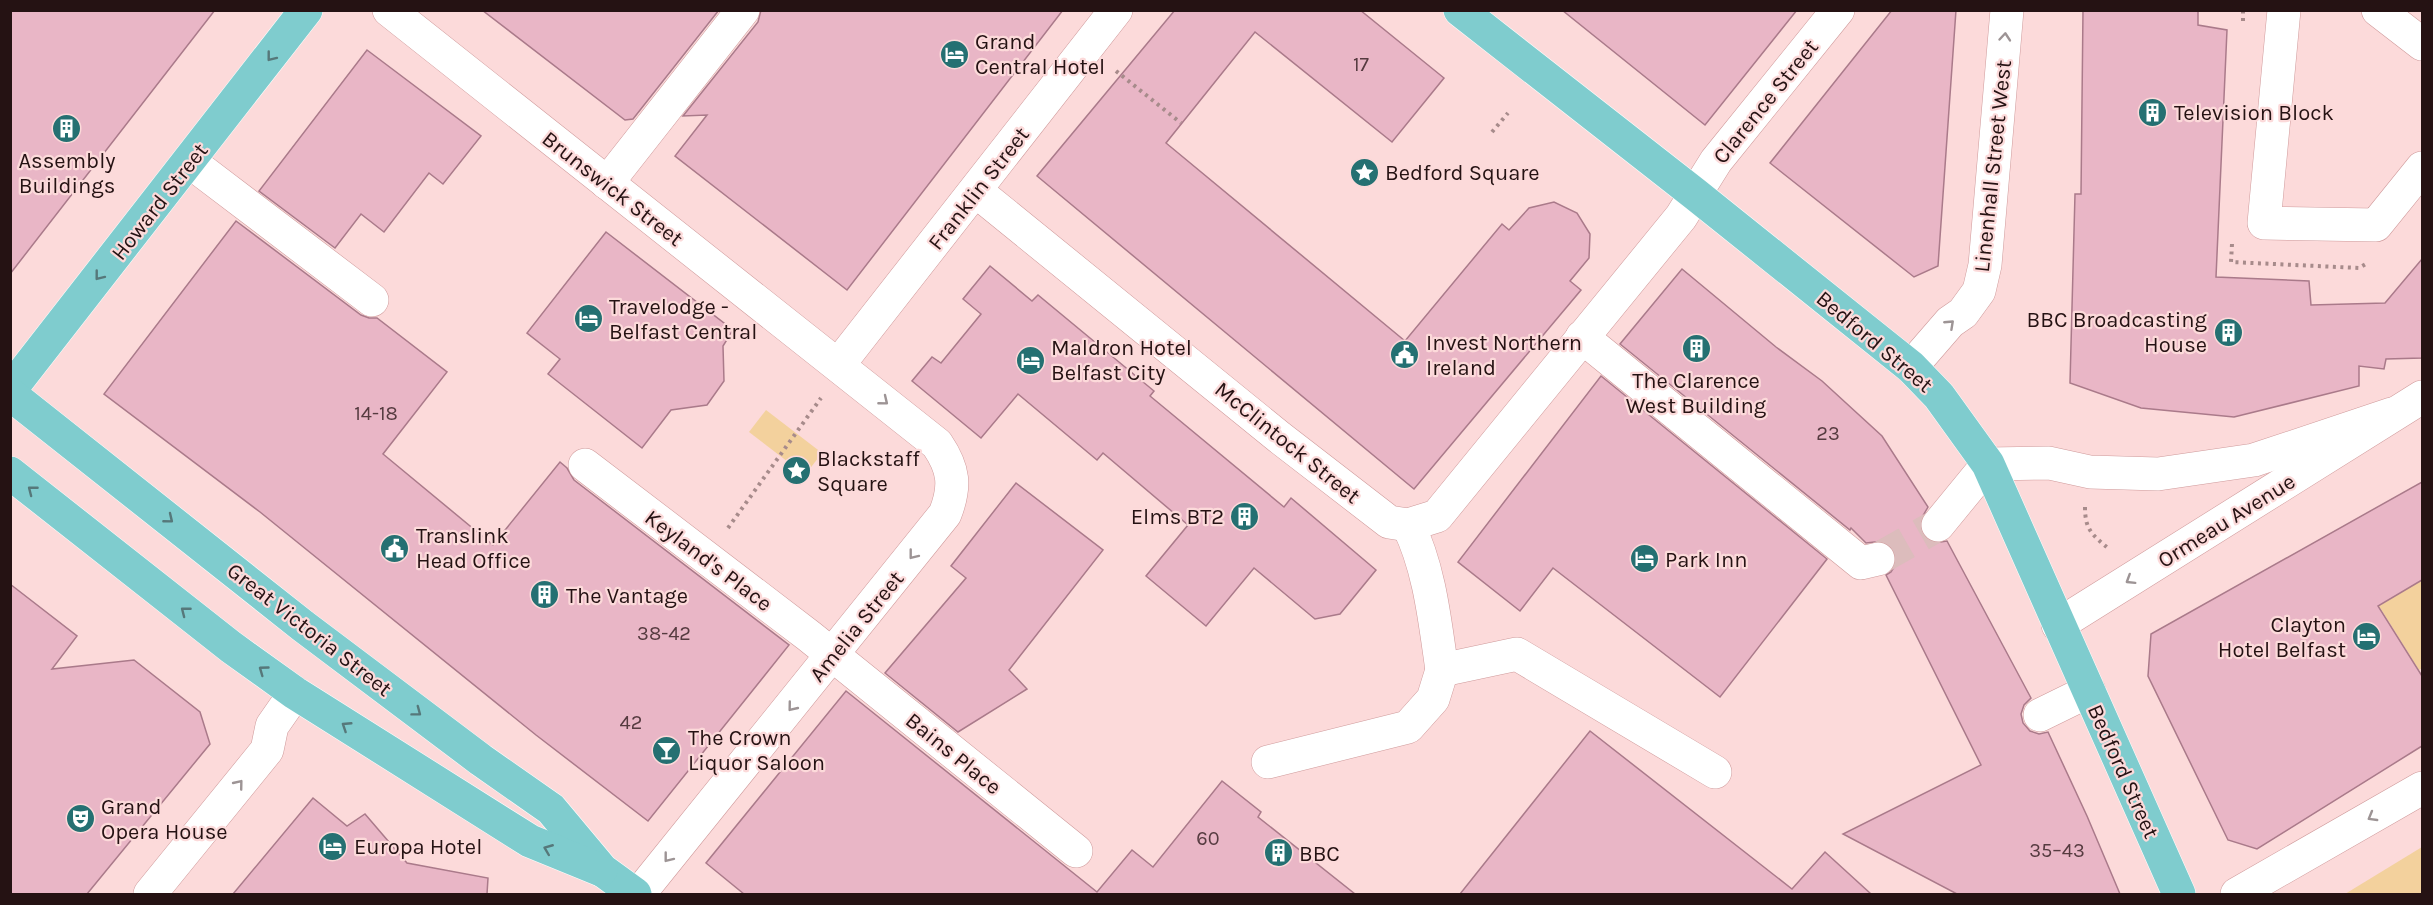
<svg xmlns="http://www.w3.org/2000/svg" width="2433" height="905" font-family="Karla,sans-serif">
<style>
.green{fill:#f3d19d}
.building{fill:#e9b6c6;stroke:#aa7a8a;stroke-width:1.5}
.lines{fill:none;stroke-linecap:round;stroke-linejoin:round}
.minor-tunnel{stroke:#dcbcbc;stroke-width:33;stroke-dasharray:33 16;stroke-linecap:butt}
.minor-casing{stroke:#cf9a9b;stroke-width:34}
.major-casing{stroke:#fff;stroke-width:34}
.path{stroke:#a78b8b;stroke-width:4;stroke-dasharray:3 4.5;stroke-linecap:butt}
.minor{stroke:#fff;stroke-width:33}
.major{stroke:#7fccce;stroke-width:33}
.oneway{stroke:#9d9495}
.oneway2{stroke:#56787a}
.labels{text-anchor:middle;stroke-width:4.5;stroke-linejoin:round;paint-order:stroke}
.number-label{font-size:20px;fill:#563b40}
.poi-label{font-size:22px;fill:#251213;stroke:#fcdada;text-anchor:start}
.street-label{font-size:22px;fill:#251213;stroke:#fcdada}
</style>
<rect width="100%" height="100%" fill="#fcdada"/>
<g class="green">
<polygon points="766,410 822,453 805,475 749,432"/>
<polygon points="2422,580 2422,668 2419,670 2379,606"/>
<polygon points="2422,847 2422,894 2345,894"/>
</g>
<g class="building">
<polygon points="10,10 215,10 10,274"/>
<polygon points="482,10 719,10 633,119 625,120"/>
<polygon points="761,10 1063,10 847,290 675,156 707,115 683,116 758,22"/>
<polygon points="1175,10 1360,10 1444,78 1392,142 1255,32 1166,143 1405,341 1502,224 1509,230 1529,208 1554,202 1577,213 1590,234 1589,258 1570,281 1581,290 1414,489 1037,176"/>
<polygon points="1562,10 1797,10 1705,125"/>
<polygon points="1892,10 1956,10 1938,266 1914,277 1770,163"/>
<polygon points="2083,10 2198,10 2198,25 2227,30 2216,277 2309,281 2311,305 2385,303 2422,259 2422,358 2386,359 2384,369 2359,366 2359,386 2234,417 2141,408 2070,383 2075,194 2081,194"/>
<polygon points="367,50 481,136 443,184 429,173 384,232 361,214 335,248 259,191"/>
<polygon points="236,221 361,315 369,318 377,318 447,372 383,454 493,545 560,462 567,468 574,480 789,645 648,821 536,735 260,512 104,394"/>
<polygon points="606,232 733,330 723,346 724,381 707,405 671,410 642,448 548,374 560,359 527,333"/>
<polygon points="990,266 1032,301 1038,295 1154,391 1150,396 1284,507 1291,498 1376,570 1340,614 1315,619 1254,568 1206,626 1146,576 1188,525 1103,453 1097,460 1018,394 981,438 912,381 932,357 941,363 981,314 963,299"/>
<polygon points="1682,269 1776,347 1822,381 1882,436 1928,507 1920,521 1921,532 1926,539 1934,543 1947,541 2031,698 2024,705 2021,714 2023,723 2030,731 2039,734 2048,732 2087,816 2120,894 1957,894 1843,834 1981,765 1886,575 1891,572 1896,564 1896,555 1892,547 1883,541 1866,543 1851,528 1850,530 1620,344"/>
<polygon points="1601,376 1827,559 1720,697 1553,568 1520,611 1458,562"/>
<polygon points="2422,482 2422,580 2378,606 2422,676 2422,746 2257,849 2228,840 2148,676 2151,634"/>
<polygon points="1016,483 1103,550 1009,670 1027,689 958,732 885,673 966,578 951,566"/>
<polygon points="10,584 77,636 52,669 134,660 200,712 210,744 87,894 10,894"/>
<polygon points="846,691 1097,892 1132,850 1153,867 1222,781 1261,812 1258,817 1355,894 744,894 706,863"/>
<polygon points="1590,731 1792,889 1825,852 1871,894 1460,894"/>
<polygon points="313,798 347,826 365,814 407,863 488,878 487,894 233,894"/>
</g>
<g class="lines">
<polyline class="minor-tunnel" points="1878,559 1938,525"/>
<defs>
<g id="minor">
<path d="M389,10L937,444C954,469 956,486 945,514L639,894"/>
<polyline points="2284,10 2264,223 2376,225 2422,168"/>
<polyline points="2378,10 2422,44"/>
<polyline points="189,161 372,300"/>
<polyline points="607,183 743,10"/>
<polyline points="976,191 1279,437 1389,522 1408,525 1437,516 1681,217 1716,161 1838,10"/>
<polyline points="1582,337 1861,563 1878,559"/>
<polyline points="839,364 1116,10"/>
<polyline points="1911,367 1950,322 1963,313 1979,291 1985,265 2007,10"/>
<polyline points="585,465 809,636 1076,851"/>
<path d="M1408,525C1430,569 1435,623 1442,670"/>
<polyline points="1938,525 1988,464 2049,463 2090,472 2158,474 2254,460 2392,414"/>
<polyline points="2058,625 2422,397"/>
<polyline points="2040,715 2089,691"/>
<polyline points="1268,762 1408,727 1433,699 1442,670 1517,654 1715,772"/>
<polyline points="150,894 267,750 272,726 295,693"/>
<polyline points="2237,894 2422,788"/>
</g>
<g id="major">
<polyline points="1460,10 1695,194 1911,367 1939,396 1988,464 2179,894"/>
<polyline points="10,390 306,10"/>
<polyline points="10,394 303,626 481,760 551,809 602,870 635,894"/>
<polyline points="10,473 231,647 295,693 530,841 601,870"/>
</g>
</defs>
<use href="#minor" class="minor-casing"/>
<use href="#major" class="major-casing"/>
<g class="path">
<polyline points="2243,21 2243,10"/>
<polyline points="1116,71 1181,123"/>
<polyline points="1492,132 1508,113"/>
<polyline points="2232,244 2231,262 2359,268 2366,264"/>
<path d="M2085,507C2085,531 2093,535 2110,550"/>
<polyline points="728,528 821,398"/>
</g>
<use href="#minor" class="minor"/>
<use href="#major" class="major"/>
</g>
<defs><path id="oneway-chevron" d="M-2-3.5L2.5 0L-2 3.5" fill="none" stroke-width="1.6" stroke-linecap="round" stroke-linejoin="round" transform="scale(1.5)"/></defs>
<g class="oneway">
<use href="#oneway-chevron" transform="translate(2005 37) rotate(-85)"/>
<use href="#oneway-chevron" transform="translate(1950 324) rotate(-43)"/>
<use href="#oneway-chevron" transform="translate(884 401) rotate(39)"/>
<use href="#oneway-chevron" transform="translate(913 555) rotate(128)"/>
<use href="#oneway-chevron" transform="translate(2130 580) rotate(148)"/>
<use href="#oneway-chevron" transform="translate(792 707) rotate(129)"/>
<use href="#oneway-chevron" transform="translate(239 784) rotate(-51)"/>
<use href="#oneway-chevron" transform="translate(2372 817) rotate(150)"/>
<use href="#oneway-chevron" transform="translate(668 858) rotate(128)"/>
</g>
<g class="oneway2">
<use href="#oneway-chevron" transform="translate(271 57) rotate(128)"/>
<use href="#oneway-chevron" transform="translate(99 276) rotate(128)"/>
<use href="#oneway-chevron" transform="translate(32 490) rotate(-142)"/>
<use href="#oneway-chevron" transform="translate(169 519) rotate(39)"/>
<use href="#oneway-chevron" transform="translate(185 611) rotate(-142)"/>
<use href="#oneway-chevron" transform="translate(263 670) rotate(-144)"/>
<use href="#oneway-chevron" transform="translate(417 712) rotate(37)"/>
<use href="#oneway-chevron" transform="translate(346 726) rotate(-147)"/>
<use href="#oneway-chevron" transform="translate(548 849) rotate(-158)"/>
</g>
<defs>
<symbol id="hotel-disc" viewBox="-11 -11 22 22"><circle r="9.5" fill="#257072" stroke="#fcdada"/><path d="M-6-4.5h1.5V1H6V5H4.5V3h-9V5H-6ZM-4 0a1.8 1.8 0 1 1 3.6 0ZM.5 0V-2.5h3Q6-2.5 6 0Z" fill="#fff"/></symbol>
<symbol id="building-disc" viewBox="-11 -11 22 22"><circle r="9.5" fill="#257072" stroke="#fcdada"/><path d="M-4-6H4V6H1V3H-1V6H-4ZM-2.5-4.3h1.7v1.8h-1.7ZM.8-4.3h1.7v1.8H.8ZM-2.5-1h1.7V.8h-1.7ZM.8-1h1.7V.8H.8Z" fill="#fff"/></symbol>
<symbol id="sight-disc" viewBox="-11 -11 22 22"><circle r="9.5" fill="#257072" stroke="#fcdada"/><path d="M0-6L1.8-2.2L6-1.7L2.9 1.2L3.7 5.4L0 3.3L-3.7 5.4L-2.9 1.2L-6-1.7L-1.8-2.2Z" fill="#fff"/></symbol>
<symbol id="civic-disc" viewBox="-11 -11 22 22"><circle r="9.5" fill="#257072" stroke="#fcdada"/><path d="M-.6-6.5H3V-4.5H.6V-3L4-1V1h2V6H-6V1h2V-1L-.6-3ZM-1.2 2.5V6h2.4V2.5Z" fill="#fff"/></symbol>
<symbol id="bar-disc" viewBox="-11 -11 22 22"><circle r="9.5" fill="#257072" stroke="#fcdada"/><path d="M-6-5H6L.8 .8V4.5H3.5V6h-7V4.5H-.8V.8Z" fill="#fff"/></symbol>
<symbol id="theatre-disc" viewBox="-11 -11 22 22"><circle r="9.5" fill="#257072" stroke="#fcdada"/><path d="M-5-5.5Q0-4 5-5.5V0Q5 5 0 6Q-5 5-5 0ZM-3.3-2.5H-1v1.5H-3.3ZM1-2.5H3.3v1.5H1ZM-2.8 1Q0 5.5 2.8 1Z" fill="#fff"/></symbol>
</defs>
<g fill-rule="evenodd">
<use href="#hotel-disc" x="938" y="38" width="33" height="33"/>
<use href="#building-disc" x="2136" y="96" width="33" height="33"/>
<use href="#building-disc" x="50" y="112" width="33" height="33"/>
<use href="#sight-disc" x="1348" y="156" width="33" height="33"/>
<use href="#hotel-disc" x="572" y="302" width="33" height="33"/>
<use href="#building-disc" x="2212" y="316" width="33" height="33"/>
<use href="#building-disc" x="1680" y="332" width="33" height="33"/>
<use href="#civic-disc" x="1388" y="338" width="33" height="33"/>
<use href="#hotel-disc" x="1014" y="344" width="33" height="33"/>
<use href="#sight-disc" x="780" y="454" width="33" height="33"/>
<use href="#building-disc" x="1228" y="500" width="33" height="33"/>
<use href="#civic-disc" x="378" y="532" width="33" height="33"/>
<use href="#hotel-disc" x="1628" y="542" width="33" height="33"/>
<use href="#building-disc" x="528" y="578" width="33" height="33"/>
<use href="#hotel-disc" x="2350" y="620" width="33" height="33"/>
<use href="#bar-disc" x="650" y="734" width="33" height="33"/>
<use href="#theatre-disc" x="64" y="802" width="33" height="33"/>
<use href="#hotel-disc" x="316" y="830" width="33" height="33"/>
<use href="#building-disc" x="1262" y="836" width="33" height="33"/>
</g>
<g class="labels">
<g class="number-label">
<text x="1361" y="71">17</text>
<text x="376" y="420">14-18</text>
<text x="1828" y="440">23</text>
<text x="664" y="640">38-42</text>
<text x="631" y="729">42</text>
<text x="1208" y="845">60</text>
<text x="2057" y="857">35–43</text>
</g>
<g class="poi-label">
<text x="975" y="49">Grand<tspan x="975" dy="25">Central Hotel</tspan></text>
<text x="2174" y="120">Television Block</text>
<text x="67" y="168" text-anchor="middle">Assembly<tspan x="67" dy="25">Buildings</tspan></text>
<text x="1385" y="180">Bedford Square</text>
<text x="609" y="314">Travelodge -<tspan x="609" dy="25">Belfast Central</tspan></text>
<text x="2207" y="327" text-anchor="end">BBC Broadcasting<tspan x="2207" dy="25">House</tspan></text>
<text x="1426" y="350">Invest Northern<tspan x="1426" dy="25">Ireland</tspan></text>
<text x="1051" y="355">Maldron Hotel<tspan x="1051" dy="25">Belfast City</tspan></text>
<text x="1696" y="388" text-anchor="middle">The Clarence<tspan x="1696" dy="25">West Building</tspan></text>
<text x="817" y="466">Blackstaff<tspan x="817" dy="25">Square</tspan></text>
<text x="1224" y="524" text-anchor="end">Elms BT2</text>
<text x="416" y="543">Translink<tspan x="416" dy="25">Head Office</tspan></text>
<text x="1665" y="567">Park Inn</text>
<text x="566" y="603">The Vantage</text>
<text x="2346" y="632" text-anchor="end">Clayton<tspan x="2346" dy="25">Hotel Belfast</tspan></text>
<text x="688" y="745">The Crown<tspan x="688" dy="25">Liquor Saloon</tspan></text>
<text x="101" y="814">Grand<tspan x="101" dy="25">Opera House</tspan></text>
<text x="354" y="854">Europa Hotel</text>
<text x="1299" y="861">BBC</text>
</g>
<g class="street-label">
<text transform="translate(1765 101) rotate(-51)" y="8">Clarence Street</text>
<text transform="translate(1992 166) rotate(-84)" y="8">Linenhall Street West</text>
<text transform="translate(613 188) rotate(38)" y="8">Brunswick Street</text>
<text transform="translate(978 188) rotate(-52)" y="8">Franklin Street</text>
<text transform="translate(159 201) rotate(-52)" y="8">Howard Street</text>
<text transform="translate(1875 341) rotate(40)" y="8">Bedford Street</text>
<text transform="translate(1288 442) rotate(39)" y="8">McClintock Street</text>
<text transform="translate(2226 520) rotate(-32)" y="8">Ormeau Avenue</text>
<text transform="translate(709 560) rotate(37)" y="8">Keyland's Place</text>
<text transform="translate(856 626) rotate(-51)" y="8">Amelia Street</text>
<text transform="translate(310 629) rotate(38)" y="8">Great Victoria Street</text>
<text transform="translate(954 753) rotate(39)" y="8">Bains Place</text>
<text transform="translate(2124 771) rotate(66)" y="8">Bedford Street</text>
</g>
</g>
<rect width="2433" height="905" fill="none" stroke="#251213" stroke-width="24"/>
</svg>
